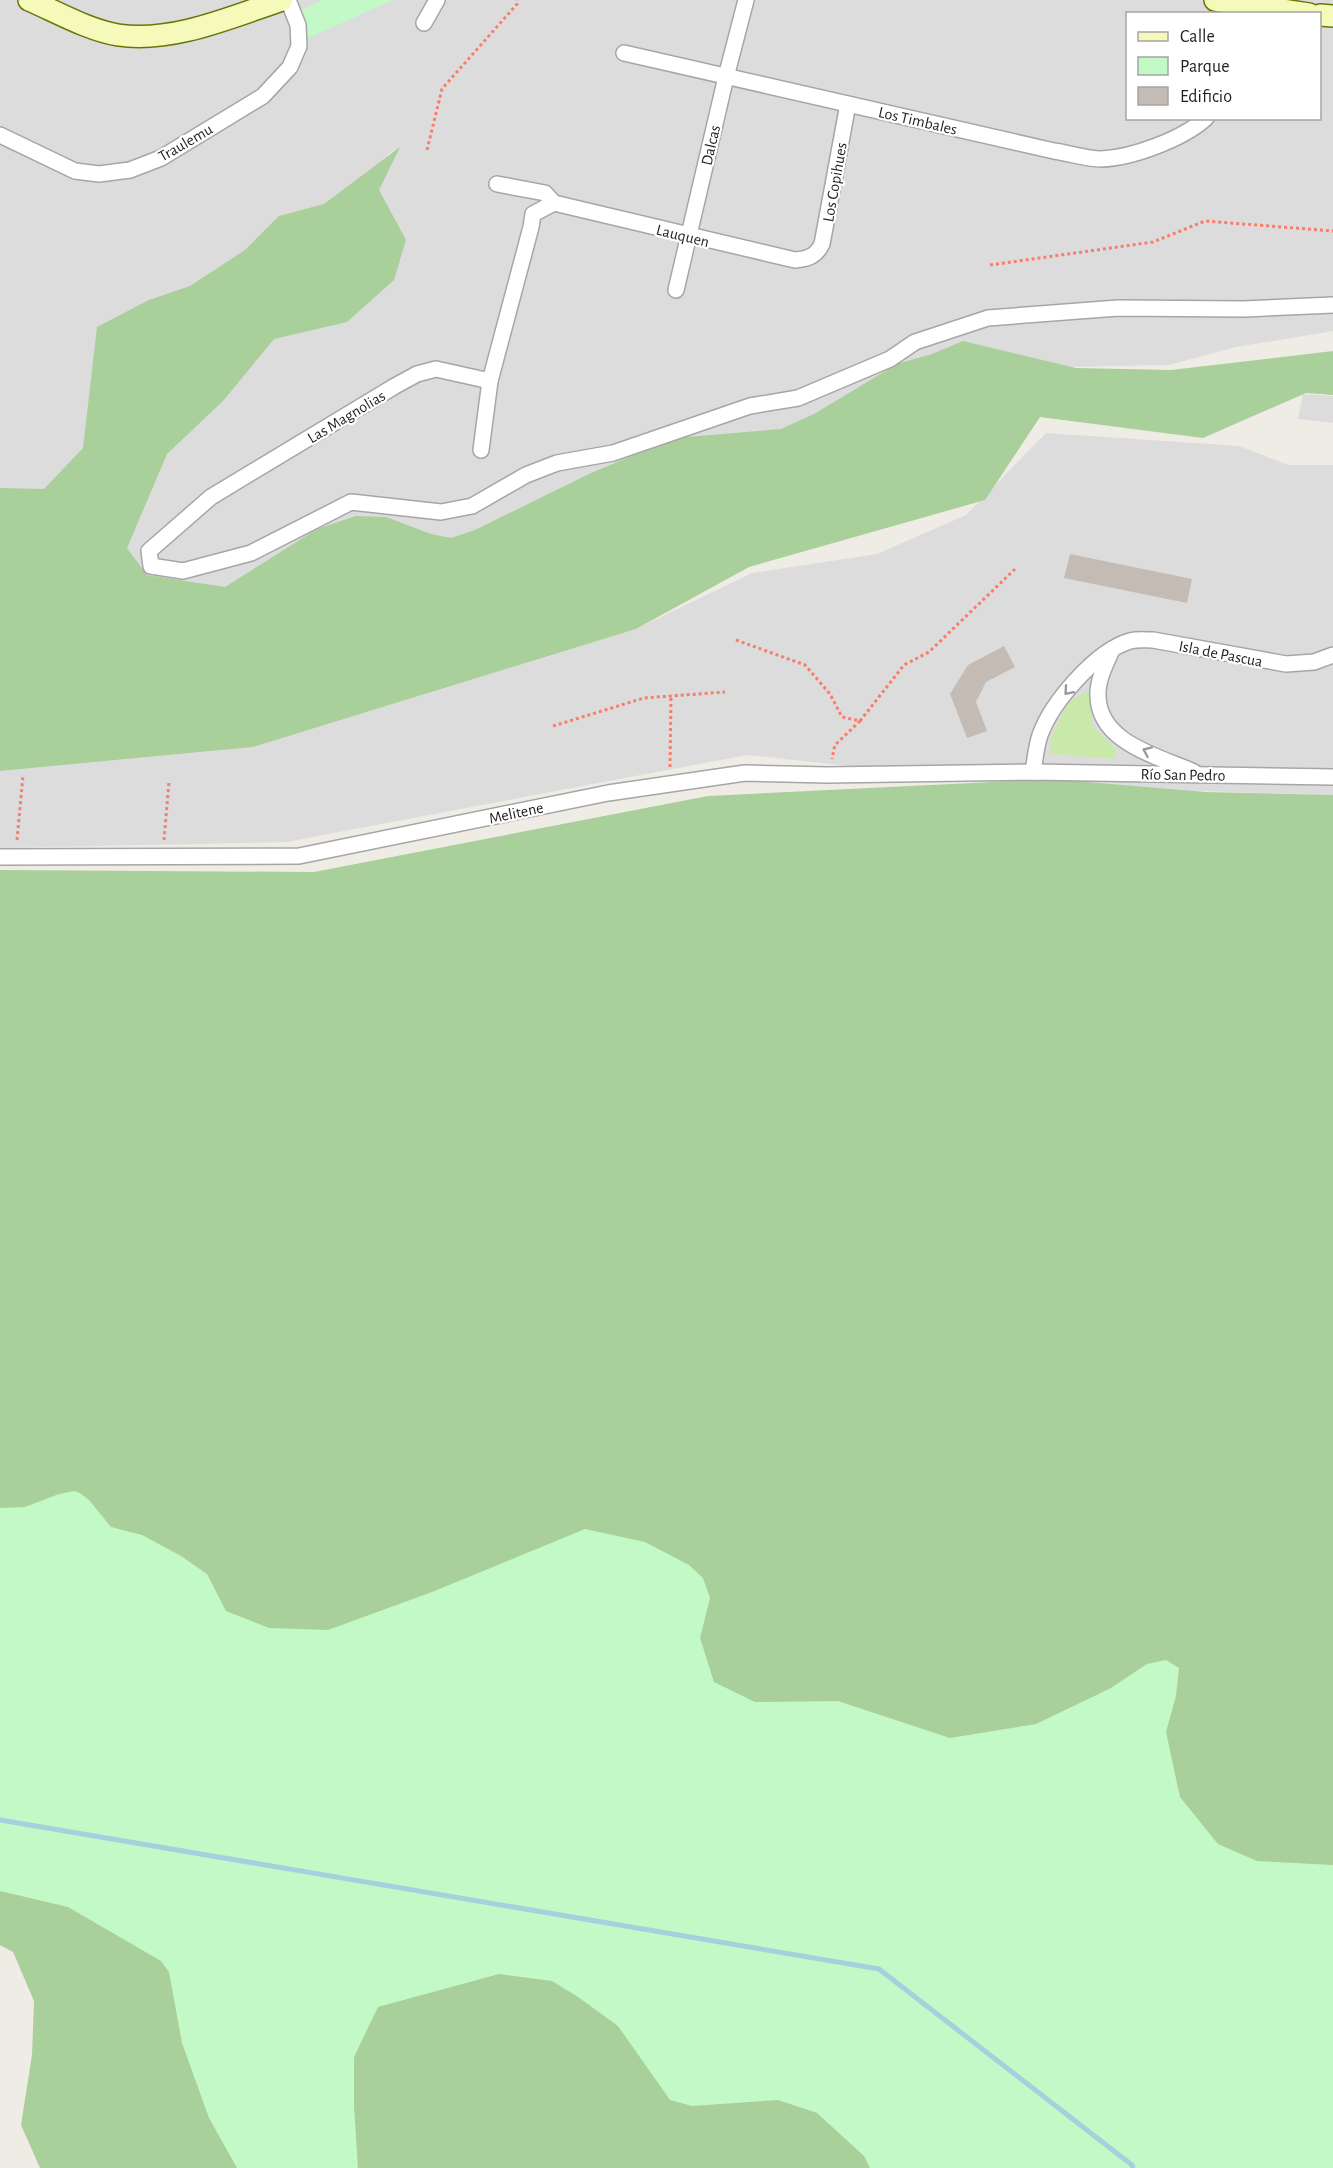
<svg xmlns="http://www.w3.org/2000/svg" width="1333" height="2168" font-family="'Alegreya Sans',sans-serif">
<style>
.residential{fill:#dddcdc;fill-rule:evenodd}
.grass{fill:#c9e9ab}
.forest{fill:#a9cf9a}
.park{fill:#c2f9c7}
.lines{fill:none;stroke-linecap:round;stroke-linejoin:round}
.stream{stroke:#a5d0dd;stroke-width:5}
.building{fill:#c4bcb4}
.street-casing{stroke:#a6a6a6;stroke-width:18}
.secondary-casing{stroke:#697605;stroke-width:24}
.path{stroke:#f97c6c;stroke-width:3;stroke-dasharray:3 3;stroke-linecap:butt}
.street{stroke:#fff;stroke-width:15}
.secondary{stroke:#f5f9b9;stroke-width:21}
.oneway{stroke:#9a9a9a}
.labels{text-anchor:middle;stroke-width:4.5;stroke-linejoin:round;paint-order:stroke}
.street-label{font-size:16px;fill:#1f1f1f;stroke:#fff}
</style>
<rect width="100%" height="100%" fill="#efece5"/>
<g class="residential">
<path d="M0,0H1333V331L1236,347L1169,365L1069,367L816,419L476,534L226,592L145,579L122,549L163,451L373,191L394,149L87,450L46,494L0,493ZM1128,14H1320V118H1128Z"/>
<polygon points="1303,394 1333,396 1333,423 1298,419"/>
<polygon points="1046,433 1239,446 1288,465 1333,465 1333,795 1035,786 747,755 286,842 0,848 0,771 253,747 636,629 752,573 877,554 966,515"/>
</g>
<polygon class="grass" points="1089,691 1092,726 1116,749 1115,759 1050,754 1052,736 1069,701"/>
<g class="forest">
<polygon points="400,147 379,190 406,240 394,280 347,322 274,339 223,401 167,454 127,548 147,575 225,587 317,529 356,516 386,517 431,534 451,538 475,530 591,473 675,438 781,429 814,414 897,364 932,354 963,341 1076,368 1171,370 1333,351 1333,395 1306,393 1203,438 1040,417 985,500 749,567 636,629 253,747 0,771 0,488 44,489 83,448 97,327 149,300 190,286 245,250 279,216 324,204"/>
<polygon points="1051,779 1206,792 1333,795 1333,2168 40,2168 21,2125 32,2055 34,2001 13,1952 0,1945 0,870 314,872 708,796"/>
</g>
<g class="park">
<polygon points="322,0 393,0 306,39 298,12"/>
<polygon points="74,1491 80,1493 89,1500 111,1527 142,1535 181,1556 207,1574 226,1611 269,1628 328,1630 432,1592 585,1529 645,1542 689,1565 703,1578 710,1598 700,1638 714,1682 755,1702 838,1701 950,1738 1036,1724 1111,1688 1147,1664 1166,1660 1179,1668 1176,1696 1166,1732 1180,1797 1218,1844 1257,1861 1333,1865 1333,2168 870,2168 864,2156 817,2113 778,2100 692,2106 670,2100 618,2026 578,1997 552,1981 499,1974 378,2007 354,2057 354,2106 358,2168 237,2168 209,2118 182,2043 169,1972 161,1961 68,1907 0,1891 0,1508 25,1507 59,1494"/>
</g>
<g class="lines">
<polyline class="stream" points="0,1820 879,1969 1132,2165 1133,2168"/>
</g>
<g class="building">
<polygon points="1070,554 1192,579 1187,603 1064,578"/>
<polygon points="1004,646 1015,667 986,682 976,702 987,731 967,738 950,694 968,665"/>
</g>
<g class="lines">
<defs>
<g id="street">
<polyline points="424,23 437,0"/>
<path d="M624,53L1054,151C1069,153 1086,159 1101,159C1132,158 1183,139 1206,118"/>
<polyline points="0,135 75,171 99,174 130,170 161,158 263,96 290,67 299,46 298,25 288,0"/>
<polyline points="497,184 545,193 554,203"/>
<path d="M554,203L795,260C808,259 816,256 822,244L848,104"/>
<polyline points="676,290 726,77 746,0"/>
<polyline points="490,381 436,369 417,374 395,386 211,497 149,551 151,566 183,571 251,553 351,502 441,512 472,506 526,475 557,463 613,453 750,406 798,398 890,359 915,342 988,318 1118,308 1244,309 1333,305"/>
<polyline points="481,450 490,381 531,227 533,214 554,203"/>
<path d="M1111,652C1105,665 1097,682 1098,696C1099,743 1158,756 1194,772"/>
<path d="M1033,772C1035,760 1036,747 1040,735C1052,702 1096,651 1130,641C1138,639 1145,640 1153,640L1286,664L1314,662L1333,655"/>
<polyline points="0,857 299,856 608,793 745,773 827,775 1033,772 1333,777"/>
</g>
<g id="secondary">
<path d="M29,0C57,12 88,30 118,35C173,43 231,17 282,0"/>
<polyline points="1215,0 1309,14"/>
<polyline points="1320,15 1333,16"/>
</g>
</defs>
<use href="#street" class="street-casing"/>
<use href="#secondary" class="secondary-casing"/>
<g class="path">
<polyline points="427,150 442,89 517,4 517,0"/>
<polyline points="990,265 1153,242 1205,221 1333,231"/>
<polyline points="736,640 805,665 830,694 842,717 860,721 835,745 832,759"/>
<polyline points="860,721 904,665 929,652 1015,569"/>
<polyline points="553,726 644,698 725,692"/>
<polyline points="670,767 671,697"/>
<polyline points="17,840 23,776"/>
<polyline points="164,840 169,782"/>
</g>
<use href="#street" class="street"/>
<use href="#secondary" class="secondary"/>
</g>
<defs><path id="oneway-chevron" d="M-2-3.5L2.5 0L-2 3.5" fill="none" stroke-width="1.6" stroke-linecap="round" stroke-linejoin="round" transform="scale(1.5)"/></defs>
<g class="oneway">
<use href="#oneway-chevron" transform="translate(1068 691) rotate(131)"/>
<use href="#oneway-chevron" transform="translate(1147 751) rotate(-156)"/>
</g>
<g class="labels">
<g class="street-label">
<text transform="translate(918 120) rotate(13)" y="6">Los Timbales</text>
<text transform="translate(185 142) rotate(-30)" y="6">Traulemu</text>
<text transform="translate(710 145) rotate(-77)" y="6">Dalcas</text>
<text transform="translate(834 182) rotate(-80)" y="6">Los Copihues</text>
<text transform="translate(683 235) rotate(14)" y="6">Lauquen</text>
<text transform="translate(346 416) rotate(-31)" y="6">Las Magnolias</text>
<text transform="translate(1221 653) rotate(11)" y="6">Isla de Pascua</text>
<text transform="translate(1183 774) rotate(1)" y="6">Río San Pedro</text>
<text transform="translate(516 812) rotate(-12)" y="6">Melitene</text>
</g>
</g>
<rect x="1126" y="12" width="195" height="108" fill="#ffffff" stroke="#a5a5a5" stroke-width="1.5"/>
<rect x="1138" y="32" width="30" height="9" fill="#f5f9b9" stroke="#a5a5a5" stroke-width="1.5"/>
<text x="1180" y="42" font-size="18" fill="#1f1f1f">Calle</text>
<rect x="1138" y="57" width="30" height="18" fill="#c2f9c7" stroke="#a5a5a5" stroke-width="1.5"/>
<text x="1180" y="72" font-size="18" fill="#1f1f1f">Parque</text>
<rect x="1138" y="87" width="30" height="18" fill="#c4bcb4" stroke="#a5a5a5" stroke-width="1.5"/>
<text x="1180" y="102" font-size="18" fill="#1f1f1f">Edificio</text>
</svg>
